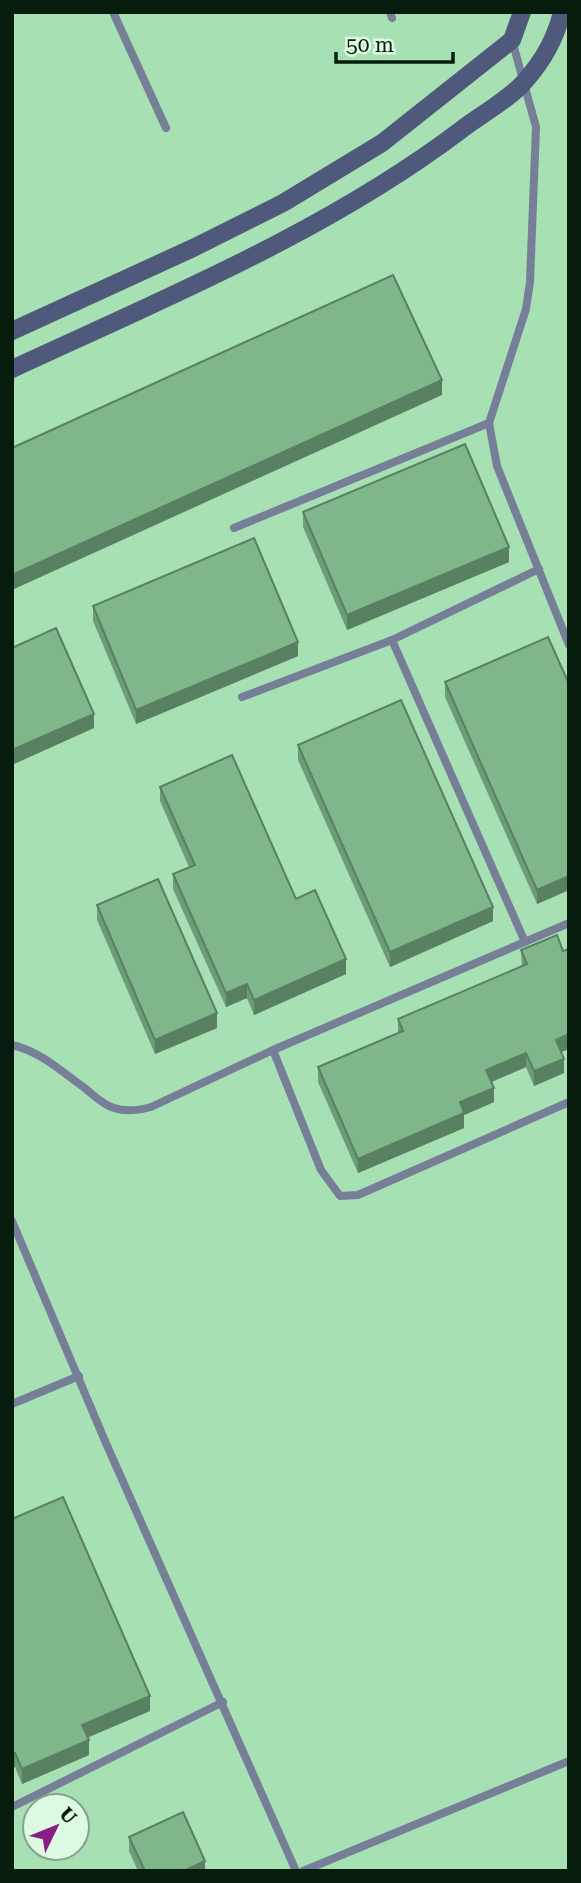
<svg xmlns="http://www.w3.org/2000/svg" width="581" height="1883" font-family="'Roboto Serif',serif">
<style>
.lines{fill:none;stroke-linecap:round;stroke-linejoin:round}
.lane{stroke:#777f98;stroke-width:8}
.secondary{stroke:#4e597c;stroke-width:18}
.wall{fill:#6d9d78}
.shaded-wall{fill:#598061}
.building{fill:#7fb78b;stroke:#598061;stroke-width:2}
</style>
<rect width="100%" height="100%" fill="#a6e0b3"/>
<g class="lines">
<g class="lane">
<polyline points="113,12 166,128"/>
<polyline points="390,12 392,18"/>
<polyline points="512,40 536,127 530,282 526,309 489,423 497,466 569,645"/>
<polyline points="234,528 489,423"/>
<polyline points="392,640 525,942"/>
<polyline points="242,697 392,640 539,569"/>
<path d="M12,1045C39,1051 60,1070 82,1086C93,1094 101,1104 114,1108C125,1112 140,1110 151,1107L273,1050L569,923"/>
<polyline points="273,1050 321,1170 340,1196 358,1195 569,1102"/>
<polyline points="12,1221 105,1441 296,1871"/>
<polyline points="12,1404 79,1376"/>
<polyline points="12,1807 223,1702"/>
<polyline points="303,1871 569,1761"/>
</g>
<g class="secondary">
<polyline points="12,331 193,248 283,203 382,143 512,40 522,12"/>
<path d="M12,369C165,298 326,232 461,130C479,116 511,98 525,81C542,62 556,37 562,12"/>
</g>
</g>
<g class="wall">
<polygon points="303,512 509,562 347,630 303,527"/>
<polygon points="93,606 298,656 136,724 93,621"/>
<polygon points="445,682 569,684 569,890 537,904 445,697"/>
<polygon points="298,745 493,921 390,967 298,760"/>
<polygon points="160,787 296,899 346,974 254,1015 247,998 226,1007 173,889 173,874 189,867 160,801"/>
<polygon points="97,905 217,1028 155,1054 97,920"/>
<polygon points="569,949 569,1049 561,1052 564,1073 534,1086 526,1067 492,1082 494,1102 464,1115 464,1128 358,1173 318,1082 318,1067 398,1033 398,1019 522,966 521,950 563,951"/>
<polygon points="12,1519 150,1711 87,1737 89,1755 22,1784 15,1767"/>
<polygon points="129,1837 205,1871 138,1871 129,1851"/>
</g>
<g class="shaded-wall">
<polygon points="442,380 442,395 12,590 12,575"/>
<polygon points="509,547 509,562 347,630 347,615"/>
<polygon points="298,642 298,656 136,724 136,710"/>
<polygon points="94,714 94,728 12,765 12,750"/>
<polygon points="569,876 569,890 537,904 537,890"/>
<polygon points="493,907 493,921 390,967 390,952"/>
<polygon points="346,959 346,974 254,1015 254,1000"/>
<polygon points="247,984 247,998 226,1007 226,993"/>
<polygon points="217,1013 217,1028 155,1054 155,1040"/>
<polygon points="569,1034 569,1049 556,1054 556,1040"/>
<polygon points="526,1053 526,1067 486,1084 486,1070"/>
<polygon points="564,1059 564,1073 534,1086 534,1071"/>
<polygon points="494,1088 494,1102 464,1115 464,1128 358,1173 358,1159 460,1102"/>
<polygon points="150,1696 150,1711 82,1740 82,1725"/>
<polygon points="89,1740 89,1755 22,1784 22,1769"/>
<polygon points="15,1753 15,1767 12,1768 12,1754"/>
<polygon points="205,1861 205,1871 184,1871"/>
</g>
<g class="building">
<polygon points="393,275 442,380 12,575 12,448"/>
<polygon points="465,444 509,547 347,615 303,512"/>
<polygon points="254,538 298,642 136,710 93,606"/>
<polygon points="56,628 94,714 12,750 12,648"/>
<polygon points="548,637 569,684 569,876 537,890 445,682"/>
<polygon points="401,700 493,907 390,952 298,745"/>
<polygon points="232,755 296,899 315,890 346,959 254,1000 247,984 226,993 173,874 195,865 160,787"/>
<polygon points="158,879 217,1013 155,1040 97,905"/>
<polygon points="557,935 563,951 569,949 569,1034 556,1040 564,1059 534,1071 526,1053 486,1070 494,1088 460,1102 464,1113 358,1159 318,1067 403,1031 398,1019 527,964 521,950"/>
<polygon points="63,1497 150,1696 82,1725 89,1740 22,1769 15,1753 12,1754 12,1519"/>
<polygon points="183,1812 205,1861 184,1871 145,1871 129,1837"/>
</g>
<rect width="581" height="1883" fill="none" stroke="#061d0d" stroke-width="28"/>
<g transform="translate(56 1827) rotate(47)"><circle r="33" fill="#dcf9e2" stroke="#86a18d" stroke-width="2"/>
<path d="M0-5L12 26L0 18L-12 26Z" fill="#8a1e83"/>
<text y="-10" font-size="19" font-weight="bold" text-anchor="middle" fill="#061d0d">U</text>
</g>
<path d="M336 52v10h117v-10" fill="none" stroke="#061d0d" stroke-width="3.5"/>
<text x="346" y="52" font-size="21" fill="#061d0d" stroke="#dcf9e2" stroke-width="5" paint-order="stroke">50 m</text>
</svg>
